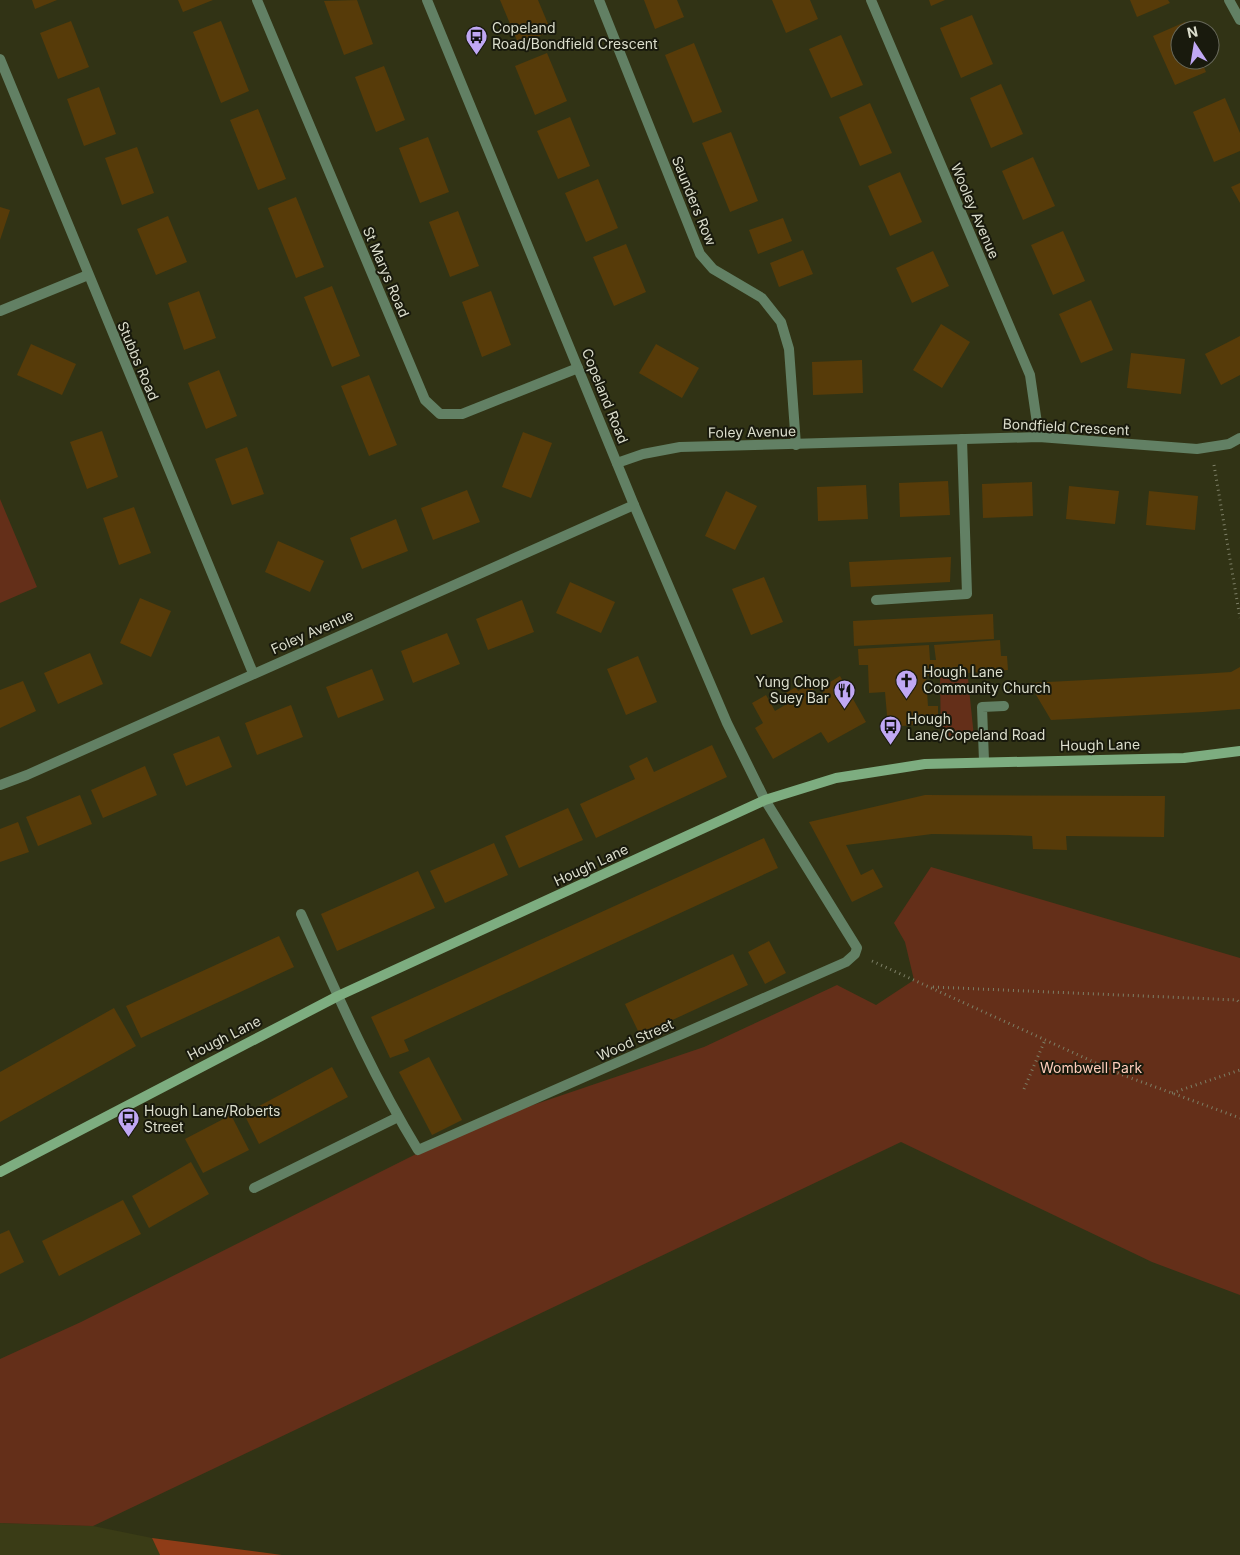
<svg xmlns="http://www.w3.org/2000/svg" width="1240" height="1555" font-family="Inter,sans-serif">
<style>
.built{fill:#3a3c16}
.green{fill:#642f19}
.forest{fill:#8f3c17}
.building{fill:#573b09}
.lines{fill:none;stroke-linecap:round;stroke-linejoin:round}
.path{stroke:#7d7f66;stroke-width:3;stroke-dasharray:1 4;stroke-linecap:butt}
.lane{stroke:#628064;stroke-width:10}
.street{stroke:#628064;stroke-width:10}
.secondary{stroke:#7dad80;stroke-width:10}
.labels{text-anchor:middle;stroke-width:4;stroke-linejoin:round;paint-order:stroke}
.poi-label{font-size:14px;fill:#dcdecd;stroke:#191a0d;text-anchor:start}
.street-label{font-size:14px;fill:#dcdecd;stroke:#191a0d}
.park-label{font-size:14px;fill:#fecdbb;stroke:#191a0d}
</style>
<rect width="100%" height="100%" fill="#313315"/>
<polygon class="built" points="0,1523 93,1526 152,1538 160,1555 0,1555"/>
<g class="green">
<polygon points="0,499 37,587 0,603"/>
<polygon points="958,674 959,679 968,679 974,737 941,739 940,675"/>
<polygon points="931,867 1240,958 1240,1295 1152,1262 901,1142 93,1526 0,1523 0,1359 81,1322 474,1125 704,1047 837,985 876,1005 914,980 905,942 894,923"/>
</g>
<polygon class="forest" points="152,1538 282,1555 160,1555"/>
<g class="building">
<polygon points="32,0 57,0 35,9"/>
<polygon points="178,0 213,0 183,12"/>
<polygon points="357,0 373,44 344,55 324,1"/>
<polygon points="500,0 538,0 551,31 519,45"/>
<polygon points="644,0 677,0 684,17 655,29"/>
<polygon points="772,0 810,0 818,19 786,33"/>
<polygon points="929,0 945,0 931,6"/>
<polygon points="1130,0 1168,0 1170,3 1137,17"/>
<polygon points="972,15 993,64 961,78 940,28"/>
<polygon points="71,21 89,67 58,79 40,33"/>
<polygon points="221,21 249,91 221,103 193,32"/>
<polygon points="1185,22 1189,30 1180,30 1180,60 1201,60 1206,72 1175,85 1153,36"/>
<polygon points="841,35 863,85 831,98 809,49"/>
<polygon points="694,43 722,112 693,123 665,55"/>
<polygon points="547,53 567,101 535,115 515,66"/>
<polygon points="384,66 405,120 376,132 355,77"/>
<polygon points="1001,84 1023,134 991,148 970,98"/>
<polygon points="99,87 116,134 84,146 67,99"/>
<polygon points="1225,98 1240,133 1240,151 1214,162 1193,112"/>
<polygon points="870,103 892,153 860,166 839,117"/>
<polygon points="258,109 286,179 258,190 230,120"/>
<polygon points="570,117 590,166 558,179 537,131"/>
<polygon points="731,132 758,201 730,212 702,143"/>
<polygon points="428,137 449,192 420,203 399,148"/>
<polygon points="137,147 154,193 122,205 105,158"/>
<polygon points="1033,157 1055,206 1023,220 1002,171"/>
<polygon points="900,172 922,222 890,236 868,186"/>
<polygon points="598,179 618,228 586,242 565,193"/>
<polygon points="1240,183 1240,203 1231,187"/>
<polygon points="296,197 324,267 296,278 268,208"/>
<polygon points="0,207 10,210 0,240"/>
<polygon points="458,211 479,266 450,277 429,222"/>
<polygon points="168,216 187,262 156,275 137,229"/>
<polygon points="783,218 792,241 758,254 749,230"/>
<polygon points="1063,231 1085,281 1053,295 1031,245"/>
<polygon points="626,244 646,292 614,306 593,257"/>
<polygon points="803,250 813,274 779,287 770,263"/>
<polygon points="933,251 949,286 912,303 896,268"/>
<polygon points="332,286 360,356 332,367 304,297"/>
<polygon points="199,291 216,338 184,350 168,303"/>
<polygon points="491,291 511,345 482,357 462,302"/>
<polygon points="1091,300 1113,350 1081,363 1059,314"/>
<polygon points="941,324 970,342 942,388 913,370"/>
<polygon points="1240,336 1240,375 1221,385 1205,354"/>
<polygon points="31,344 76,364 62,395 17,375"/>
<polygon points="656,344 699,368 682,398 639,373"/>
<polygon points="1131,353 1185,359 1181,394 1127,388"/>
<polygon points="862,360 863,393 813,395 812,362"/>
<polygon points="219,370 237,416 206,429 188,383"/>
<polygon points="369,375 397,445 369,456 341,386"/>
<polygon points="102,431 118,477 87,489 70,442"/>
<polygon points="523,432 552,443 531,498 502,487"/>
<polygon points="247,447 264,494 232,505 215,459"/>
<polygon points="948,481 950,515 900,517 899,483"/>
<polygon points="1032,482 1033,516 983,518 982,484"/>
<polygon points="866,485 868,519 818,521 817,487"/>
<polygon points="1069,486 1119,491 1115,524 1066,519"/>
<polygon points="467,490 480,522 433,540 421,508"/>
<polygon points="726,491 757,506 735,550 705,536"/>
<polygon points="1149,491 1198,496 1195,530 1146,525"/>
<polygon points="134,507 151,553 119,565 103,518"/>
<polygon points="396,519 408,551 362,569 350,538"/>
<polygon points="278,541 324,561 310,592 265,572"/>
<polygon points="951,557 950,582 851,587 849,562"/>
<polygon points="764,577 783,622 751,635 732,589"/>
<polygon points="570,582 615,602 601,633 556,613"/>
<polygon points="140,598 171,611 151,657 120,643"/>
<polygon points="522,600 534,632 488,650 476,619"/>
<polygon points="993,614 994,639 854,646 853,621"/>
<polygon points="447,633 460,664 413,683 401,651"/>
<polygon points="1000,640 1001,656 1007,656 1008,670 926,676 928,706 938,706 938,718 928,719 928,724 888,727 885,692 869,693 868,665 859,665 858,649 929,645 930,660 936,660 934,645"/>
<polygon points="90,653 103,684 58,704 44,673"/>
<polygon points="638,656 657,702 626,715 607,669"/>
<polygon points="1240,667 1240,709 1203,712 1051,720 1029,683 1200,674 1231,672"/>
<polygon points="372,669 384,700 338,718 326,687"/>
<polygon points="840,676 866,722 828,743 821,732 773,759 755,728 763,723 752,703 766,695 775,711 790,702 784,694 796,687 798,691 810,684 819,699 825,696 820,688"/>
<polygon points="23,681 36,711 0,728 0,690"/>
<polygon points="291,705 303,737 257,755 245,723"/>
<polygon points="219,736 232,767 186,786 173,754"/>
<polygon points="712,745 727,777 596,838 580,804 635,779 629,766 647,757 654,772"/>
<polygon points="145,766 157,795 103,818 91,790"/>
<polygon points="80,795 92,824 38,846 26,817"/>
<polygon points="925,795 1165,796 1164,837 1066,836 1067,850 1033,849 1032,836 1009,835 932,834 846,845 861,875 873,869 883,887 852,902 809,822"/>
<polygon points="568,808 583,840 519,868 505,836"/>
<polygon points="18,822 29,852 0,862 0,829"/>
<polygon points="764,838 778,868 404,1040 409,1051 390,1058 371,1017"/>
<polygon points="494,843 508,875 445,903 430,871"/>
<polygon points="418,871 435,908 337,951 321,914"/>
<polygon points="279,936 294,967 141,1038 126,1006"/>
<polygon points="769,941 786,973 765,984 748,952"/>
<polygon points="733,954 748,985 640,1035 625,1004"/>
<polygon points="114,1008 136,1046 0,1122 0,1072"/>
<polygon points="429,1057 462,1120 432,1135 399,1072"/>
<polygon points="332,1067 348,1097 259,1144 244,1114"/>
<polygon points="231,1115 249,1150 203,1173 185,1139"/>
<polygon points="191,1162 209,1194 149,1228 132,1196"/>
<polygon points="123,1200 141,1234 59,1276 42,1241"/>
<polygon points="9,1230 24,1262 0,1274 0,1234"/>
</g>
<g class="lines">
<g class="path">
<polyline points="1214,465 1240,618"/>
<polyline points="872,961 1120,1074 1240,1118"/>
<polyline points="933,987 1237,1000 1240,1003"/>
<polyline points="1024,1089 1045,1040"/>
<polyline points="1172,1093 1240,1070"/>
</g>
<g class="lane">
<polyline points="876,600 967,594 962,439"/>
<polyline points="984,761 982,707 1004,706"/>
</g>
<g class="street">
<polyline points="257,0 425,400 440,414 462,414 578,368"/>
<polyline points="599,0 700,254 713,269 762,298 781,322 789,349 796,445"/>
<polyline points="871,0 1030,375 1039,437"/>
<polyline points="1229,0 1240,20"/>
<polyline points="0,59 253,673"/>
<polyline points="0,311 88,275"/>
<polyline points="617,463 643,454 680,447 1039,437 1197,449 1229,444 1240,438"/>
<polyline points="0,785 27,775 634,505"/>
<path d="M301,914C337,994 372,1075 418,1150L846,962L855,954L857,948L765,800L727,723L634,505L427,0"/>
<polyline points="254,1188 398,1117"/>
</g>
<polyline class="secondary" points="0,1172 338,996 765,800 836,778 925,764 1184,758 1240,751"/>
</g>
<defs>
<symbol id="bus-pin" viewBox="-11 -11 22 30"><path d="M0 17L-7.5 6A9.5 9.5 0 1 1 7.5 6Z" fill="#c0a8f4" stroke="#191a0d"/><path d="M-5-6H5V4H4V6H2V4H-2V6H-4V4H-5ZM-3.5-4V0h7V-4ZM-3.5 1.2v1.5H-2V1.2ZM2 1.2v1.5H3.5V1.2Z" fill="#111"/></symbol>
<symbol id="church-pin" viewBox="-11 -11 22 30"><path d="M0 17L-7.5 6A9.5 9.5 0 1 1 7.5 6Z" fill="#c0a8f4" stroke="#191a0d"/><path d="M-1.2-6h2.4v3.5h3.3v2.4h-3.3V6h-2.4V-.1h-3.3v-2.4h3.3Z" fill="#111"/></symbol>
<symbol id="restaurant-pin" viewBox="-11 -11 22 30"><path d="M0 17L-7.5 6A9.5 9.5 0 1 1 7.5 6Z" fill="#c0a8f4" stroke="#191a0d"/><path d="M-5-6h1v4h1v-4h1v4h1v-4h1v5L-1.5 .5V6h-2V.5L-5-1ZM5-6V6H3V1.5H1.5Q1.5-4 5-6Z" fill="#111"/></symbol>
</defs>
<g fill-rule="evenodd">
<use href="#bus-pin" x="464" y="24" width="25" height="34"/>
<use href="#church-pin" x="894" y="668" width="25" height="34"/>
<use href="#restaurant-pin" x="832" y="678" width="25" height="34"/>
<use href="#bus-pin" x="878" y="714" width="25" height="34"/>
<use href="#bus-pin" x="116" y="1106" width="25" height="34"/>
</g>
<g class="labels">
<g class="poi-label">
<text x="492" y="33">Copeland<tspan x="492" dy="16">Road/Bondfield Crescent</tspan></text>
<text x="923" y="677">Hough Lane<tspan x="923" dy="16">Community Church</tspan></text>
<text x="829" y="687" text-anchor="end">Yung Chop<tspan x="829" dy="16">Suey Bar</tspan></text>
<text x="907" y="724">Hough<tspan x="907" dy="16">Lane/Copeland Road</tspan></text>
<text x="144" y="1116">Hough Lane/Roberts<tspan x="144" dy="16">Street</tspan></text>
</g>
<g class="street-label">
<text transform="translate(694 201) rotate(68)" y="5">Saunders Row</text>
<text transform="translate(975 211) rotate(67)" y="5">Wooley Avenue</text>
<text transform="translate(386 272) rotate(67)" y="5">St Marys Road</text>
<text transform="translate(138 361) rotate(67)" y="5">Stubbs Road</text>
<text transform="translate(605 396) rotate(68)" y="5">Copeland Road</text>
<text transform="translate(1066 427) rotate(3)" y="5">Bondfield Crescent</text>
<text transform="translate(752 432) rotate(-1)" y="5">Foley Avenue</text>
<text transform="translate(312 632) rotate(-24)" y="5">Foley Avenue</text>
<text transform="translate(1100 745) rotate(-1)" y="5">Hough Lane</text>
<text transform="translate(591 865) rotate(-25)" y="5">Hough Lane</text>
<text transform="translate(224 1038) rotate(-27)" y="5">Hough Lane</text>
<text transform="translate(635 1040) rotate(-24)" y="5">Wood Street</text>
</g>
<g class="park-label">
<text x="1091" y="1073">Wombwell Park</text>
</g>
</g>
<g transform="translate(1195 45) rotate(348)"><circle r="24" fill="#191a0d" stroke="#67685a"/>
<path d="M0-4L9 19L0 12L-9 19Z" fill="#c0a8f4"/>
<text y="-8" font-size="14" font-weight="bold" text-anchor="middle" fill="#dcdecd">N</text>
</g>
</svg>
